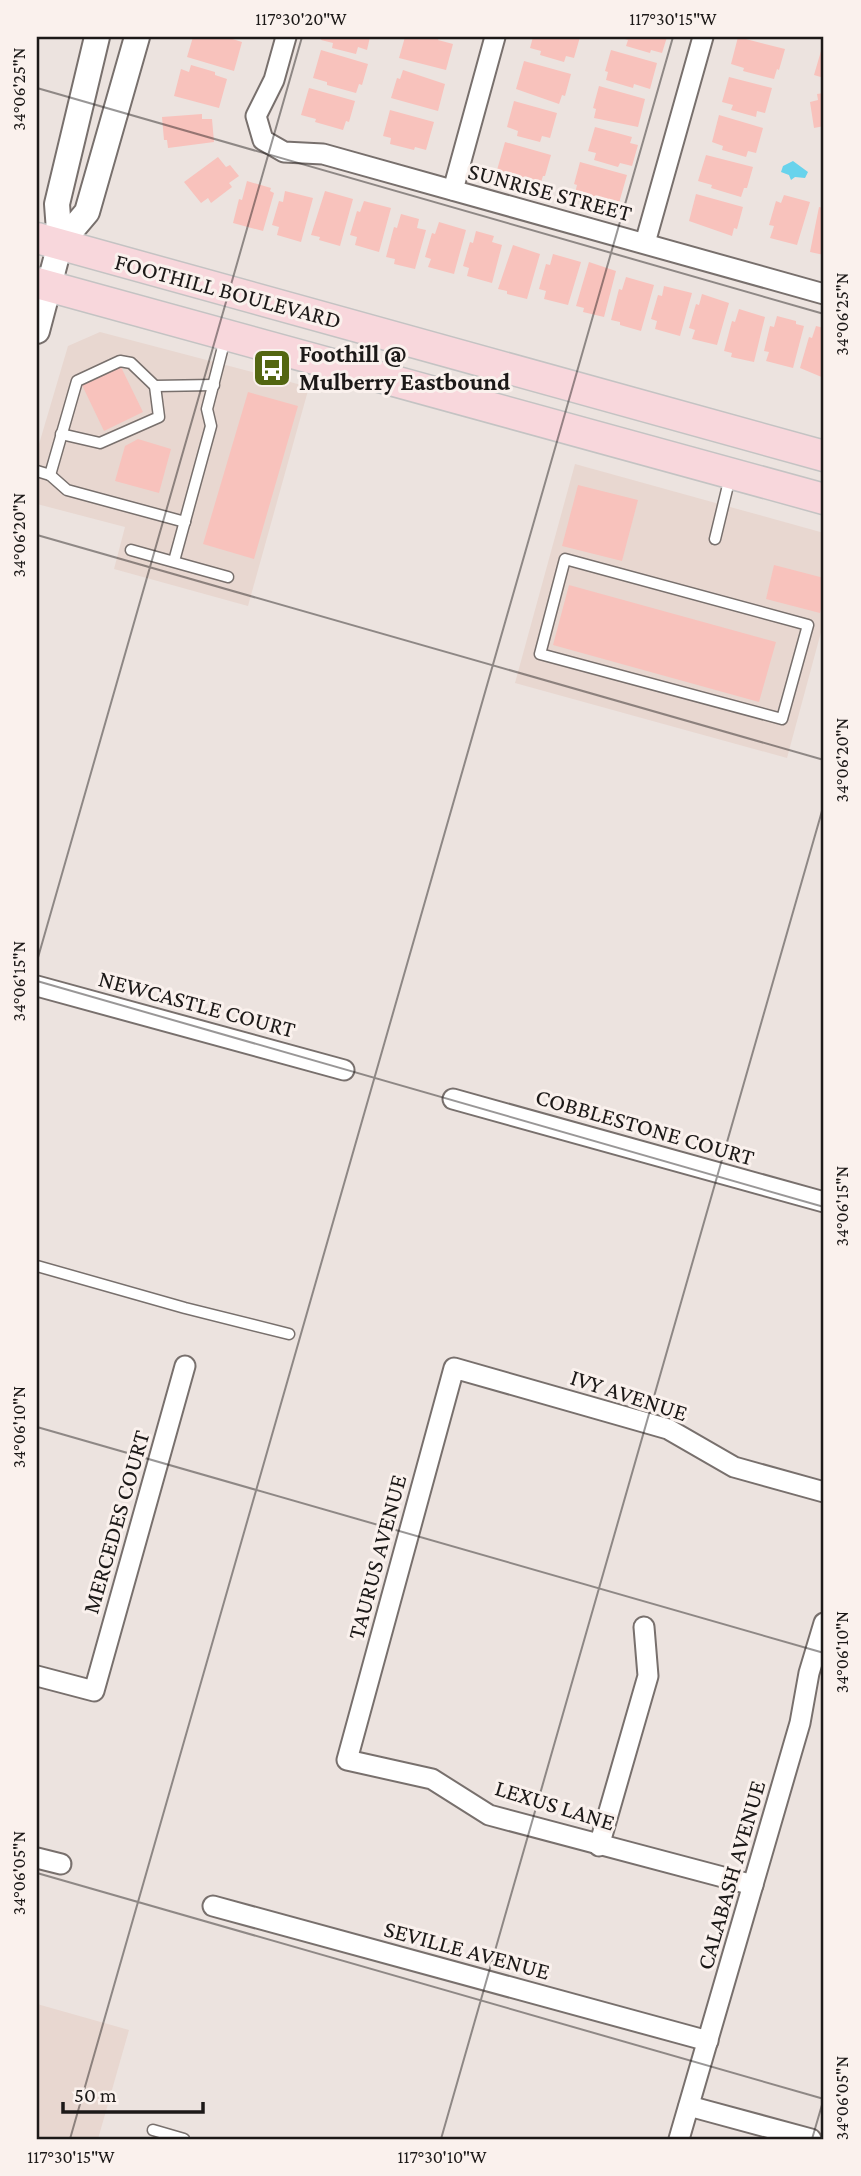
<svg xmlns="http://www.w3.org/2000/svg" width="861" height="2176" font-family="'Crimson Pro',serif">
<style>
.built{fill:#e8d7d0}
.water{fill:#68d3ec}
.building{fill:#f8c2bc}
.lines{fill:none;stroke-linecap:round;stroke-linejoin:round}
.service-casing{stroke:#78706d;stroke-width:13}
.minor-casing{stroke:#78706d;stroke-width:23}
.tertiary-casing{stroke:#78706d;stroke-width:28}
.primary-casing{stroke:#c4c3c3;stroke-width:33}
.service{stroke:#fff;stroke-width:10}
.minor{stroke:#fff;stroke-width:19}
.tertiary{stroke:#fff;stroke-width:24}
.primary{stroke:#f8d7dc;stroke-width:30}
.ticks{fill:none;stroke:#1c1918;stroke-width:2;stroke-opacity:0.45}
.labels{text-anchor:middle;stroke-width:6;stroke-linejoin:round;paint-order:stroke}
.street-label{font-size:24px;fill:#1c1918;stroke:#faf1ed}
.poi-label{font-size:24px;font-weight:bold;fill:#1c1918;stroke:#faf1ed;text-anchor:start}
.neatline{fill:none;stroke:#1c1918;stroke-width:2.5}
.ticks-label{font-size:18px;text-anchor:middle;fill:#1c1918}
</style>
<rect width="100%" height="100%" fill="#ece3df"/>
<g class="built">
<polygon points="100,332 309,387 248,606 114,569 125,527 37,504 37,451 68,346"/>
<polygon points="575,464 824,533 824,621 787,758 515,683"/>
<polygon points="37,2004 129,2030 98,2139 37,2139"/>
</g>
<polygon class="water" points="793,161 808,172 805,178 795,177 791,180 789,175 781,172 783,166"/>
<g class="building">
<polygon points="193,37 226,37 242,42 234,71 187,57"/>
<polygon points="322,37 370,37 367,50 358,47 356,54 332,48 333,43 321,40"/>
<polygon points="405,37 439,37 438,40 453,44 446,70 399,58"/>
<polygon points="533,37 580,37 574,58 566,56 564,62 540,55 541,51 530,48"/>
<polygon points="619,37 667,37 662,53 651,50 650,53 626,46 628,40"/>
<polygon points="738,37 785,49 779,70 777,69 774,79 743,71 744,68 731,64"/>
<polygon points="321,50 368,64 362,85 359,84 356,93 327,85 327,82 313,78"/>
<polygon points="611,50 657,63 650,89 634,84 633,88 606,80 608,72 605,71"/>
<polygon points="821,51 824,52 824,78 814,75"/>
<polygon points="524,61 571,74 565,96 562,95 559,104 516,89"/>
<polygon points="191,65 215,72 215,75 227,79 219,108 174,96 181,69 189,72"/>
<polygon points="403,70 445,84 438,111 391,98 397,78 400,79"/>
<polygon points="729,77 772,88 765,113 757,111 756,117 731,110 733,105 722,102"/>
<polygon points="599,86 645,99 638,127 594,118 596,109 593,108"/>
<polygon points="309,88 355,101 349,122 346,121 343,130 315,122 316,119 301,115"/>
<polygon points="824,93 824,126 814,128 810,102 818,100 817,94"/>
<polygon points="514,101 557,113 550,138 542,136 540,142 517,136 518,131 507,127"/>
<polygon points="390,110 434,122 426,150 415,147 414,150 390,144 391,138 383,136"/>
<polygon points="202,114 202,119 212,119 214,142 168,148 167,140 164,140 162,117"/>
<polygon points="719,115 763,128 756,153 748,151 746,157 722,150 723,146 712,142"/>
<polygon points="595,127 632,137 630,143 638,145 632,166 620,163 618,167 594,160 596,153 588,151"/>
<polygon points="505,142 551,155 545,176 543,176 540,185 509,176 510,173 497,170"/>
<polygon points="706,155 753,167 747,188 744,188 741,197 711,188 712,185 698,181"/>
<polygon points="218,157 226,167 230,165 239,176 229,183 232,187 211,203 208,198 201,203 184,182"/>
<polygon points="580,162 627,175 619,203 606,199 605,202 575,193 577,185 574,184"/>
<polygon points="247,181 271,188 270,191 274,193 263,231 233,223 239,199 242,200"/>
<polygon points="285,191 313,198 301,242 277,235 279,227 272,225 279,201 283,202"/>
<polygon points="325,191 353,199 340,246 319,240 320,237 311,235"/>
<polygon points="696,194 743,207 737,229 734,228 732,236 689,221"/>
<polygon points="784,195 810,202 797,245 770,238 774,226 769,225 776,201 781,203"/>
<polygon points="364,201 391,208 379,252 355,245 357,237 350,235 357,211 360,212"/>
<polygon points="819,207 824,208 824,255 810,252"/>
<polygon points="401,214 419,219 417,228 426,230 415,269 394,264 395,259 386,257 394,227 397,228"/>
<polygon points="439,222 466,230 454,274 428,267 431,259 425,257 432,233 435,234"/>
<polygon points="476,231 494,236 492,242 502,245 492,283 467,276 469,268 463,266 470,242 473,243"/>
<polygon points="513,245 540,254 527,299 507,294 507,291 498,289"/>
<polygon points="553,254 581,262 568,305 544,299 546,291 539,289 546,264 550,265"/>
<polygon points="589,262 616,271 604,317 583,312 584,308 576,306"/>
<polygon points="626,277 654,285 641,331 620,325 620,322 611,320 619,289 622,290"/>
<polygon points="664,286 692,293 680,336 655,329 657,321 651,319 658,295 662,296"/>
<polygon points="702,294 729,303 717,345 692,339 695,330 689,328 696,304 699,305"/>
<polygon points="739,309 765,317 754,362 731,357 732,353 724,351 732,321 735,322"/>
<polygon points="777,316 796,321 796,324 804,326 793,368 766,361 769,352 764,351 770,326 774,327"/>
<polygon points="816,326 824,328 824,378 800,368 809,337 812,338"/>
<polygon points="121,367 143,412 104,431 82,385"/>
<polygon points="248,392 298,406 254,559 203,544"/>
<polygon points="138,439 171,449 159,493 115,481 125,446"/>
<polygon points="578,485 638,500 622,561 562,546"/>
<polygon points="774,565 824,578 824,596 820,613 766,599"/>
<polygon points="569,585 776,642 759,702 553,645"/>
</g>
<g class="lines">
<defs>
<g id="service">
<polyline points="61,434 100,443 159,417 155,386"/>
<polyline points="37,471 50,475 77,381 120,361 131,363 155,386 214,385"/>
<polyline points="50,475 67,490 185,522"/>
<polyline points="715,539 730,477"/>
<polyline points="131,550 228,577"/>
<polygon points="565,559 808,625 782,719 540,654"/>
<polyline points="174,561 211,426 207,409 225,339"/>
<polyline points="37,1266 185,1308 289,1334"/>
<polyline points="153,2130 184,2139"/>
</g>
<g id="minor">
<polyline points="286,37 274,80 256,116 263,140 284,152 323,154 824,294"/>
<polyline points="453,190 495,37"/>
<polyline points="645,243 703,37"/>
<polyline points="37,986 344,1070"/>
<polyline points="453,1099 824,1202"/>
<polyline points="37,1676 94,1691 185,1366"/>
<polyline points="599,1846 648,1676 644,1627"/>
<polyline points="37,1858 61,1864"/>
<polyline points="753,1885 489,1815 432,1779 347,1760 454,1368 668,1429 734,1467 824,1492"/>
<polyline points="213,1906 708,2041"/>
<polyline points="689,2106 811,2139"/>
<polyline points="679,2139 800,1723 809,1673 824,1623"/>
</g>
<g id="tertiary">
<polyline points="60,244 87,212 137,37"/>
<polyline points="37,331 60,244 57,204 97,37"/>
</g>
<g id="primary">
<polyline points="37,238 824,456"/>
<polyline points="37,283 824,499"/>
</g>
</defs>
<use href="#service" class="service-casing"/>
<use href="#minor" class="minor-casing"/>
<use href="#tertiary" class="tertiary-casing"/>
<use href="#primary" class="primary-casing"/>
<use href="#service" class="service"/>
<use href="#minor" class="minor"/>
<use href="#tertiary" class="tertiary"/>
<use href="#primary" class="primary"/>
</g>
<path class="ticks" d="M37,88L824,314M37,535L824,760M37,961L302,37M37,981L824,1207M37,1427L824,1653M37,1873L824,2099M70,2139L673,37M441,2139L824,804M812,2139L824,2098"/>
<defs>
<symbol id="bus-square" viewBox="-11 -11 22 22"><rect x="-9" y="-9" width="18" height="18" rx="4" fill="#536611" stroke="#faf1ed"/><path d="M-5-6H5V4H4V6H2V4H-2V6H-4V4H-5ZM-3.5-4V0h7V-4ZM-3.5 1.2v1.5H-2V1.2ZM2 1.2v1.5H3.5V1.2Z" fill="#fff"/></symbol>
</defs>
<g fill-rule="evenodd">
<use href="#bus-square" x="250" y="346" width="44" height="44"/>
</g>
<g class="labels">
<g class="street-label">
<text transform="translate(550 192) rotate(15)" y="8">SUNRISE STREET</text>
<text transform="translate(228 291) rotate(15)" y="8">FOOTHILL BOULEVARD</text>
<text transform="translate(197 1004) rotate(15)" y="8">NEWCASTLE COURT</text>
<text transform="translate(645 1127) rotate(16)" y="8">COBBLESTONE COURT</text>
<text transform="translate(629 1395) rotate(18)" y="8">IVY AVENUE</text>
<text transform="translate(116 1522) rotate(-74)" y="8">MERCEDES COURT</text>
<text transform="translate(377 1557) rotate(-75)" y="8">TAURUS AVENUE</text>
<text transform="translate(555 1805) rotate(17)" y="8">LEXUS LANE</text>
<text transform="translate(731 1875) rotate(-74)" y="8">CALABASH AVENUE</text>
<text transform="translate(467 1950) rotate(15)" y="8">SEVILLE AVENUE</text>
</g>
<g class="poi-label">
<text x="299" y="362">Foothill @<tspan x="299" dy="28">Mulberry Eastbound</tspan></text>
</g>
</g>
<rect width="861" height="2176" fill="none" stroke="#faf1ed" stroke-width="77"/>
<path d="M63 2102v10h140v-10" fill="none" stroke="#1c1918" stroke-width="3.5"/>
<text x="74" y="2102" font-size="21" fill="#1c1918" stroke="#faf1ed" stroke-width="5" paint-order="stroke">50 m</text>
<rect x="38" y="38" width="784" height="2100" class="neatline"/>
<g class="ticks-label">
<text x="301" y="25">117°30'20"W</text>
<text x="673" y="25">117°30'15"W</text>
<text transform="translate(19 89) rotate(-90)" y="6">34°06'25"N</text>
<text transform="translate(842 314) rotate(-90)" y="6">34°06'25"N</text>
<text transform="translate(19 535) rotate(-90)" y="6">34°06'20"N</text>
<text transform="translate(842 760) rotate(-90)" y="6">34°06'20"N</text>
<text transform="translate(19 981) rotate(-90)" y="6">34°06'15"N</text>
<text transform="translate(842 1206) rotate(-90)" y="6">34°06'15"N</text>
<text transform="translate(19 1427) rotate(-90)" y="6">34°06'10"N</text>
<text transform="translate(842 1652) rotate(-90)" y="6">34°06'10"N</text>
<text transform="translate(19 1873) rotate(-90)" y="6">34°06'05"N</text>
<text transform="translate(842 2098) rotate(-90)" y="6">34°06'05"N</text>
<text x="71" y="2163">117°30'15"W</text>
<text x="442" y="2163">117°30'10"W</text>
</g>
</svg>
